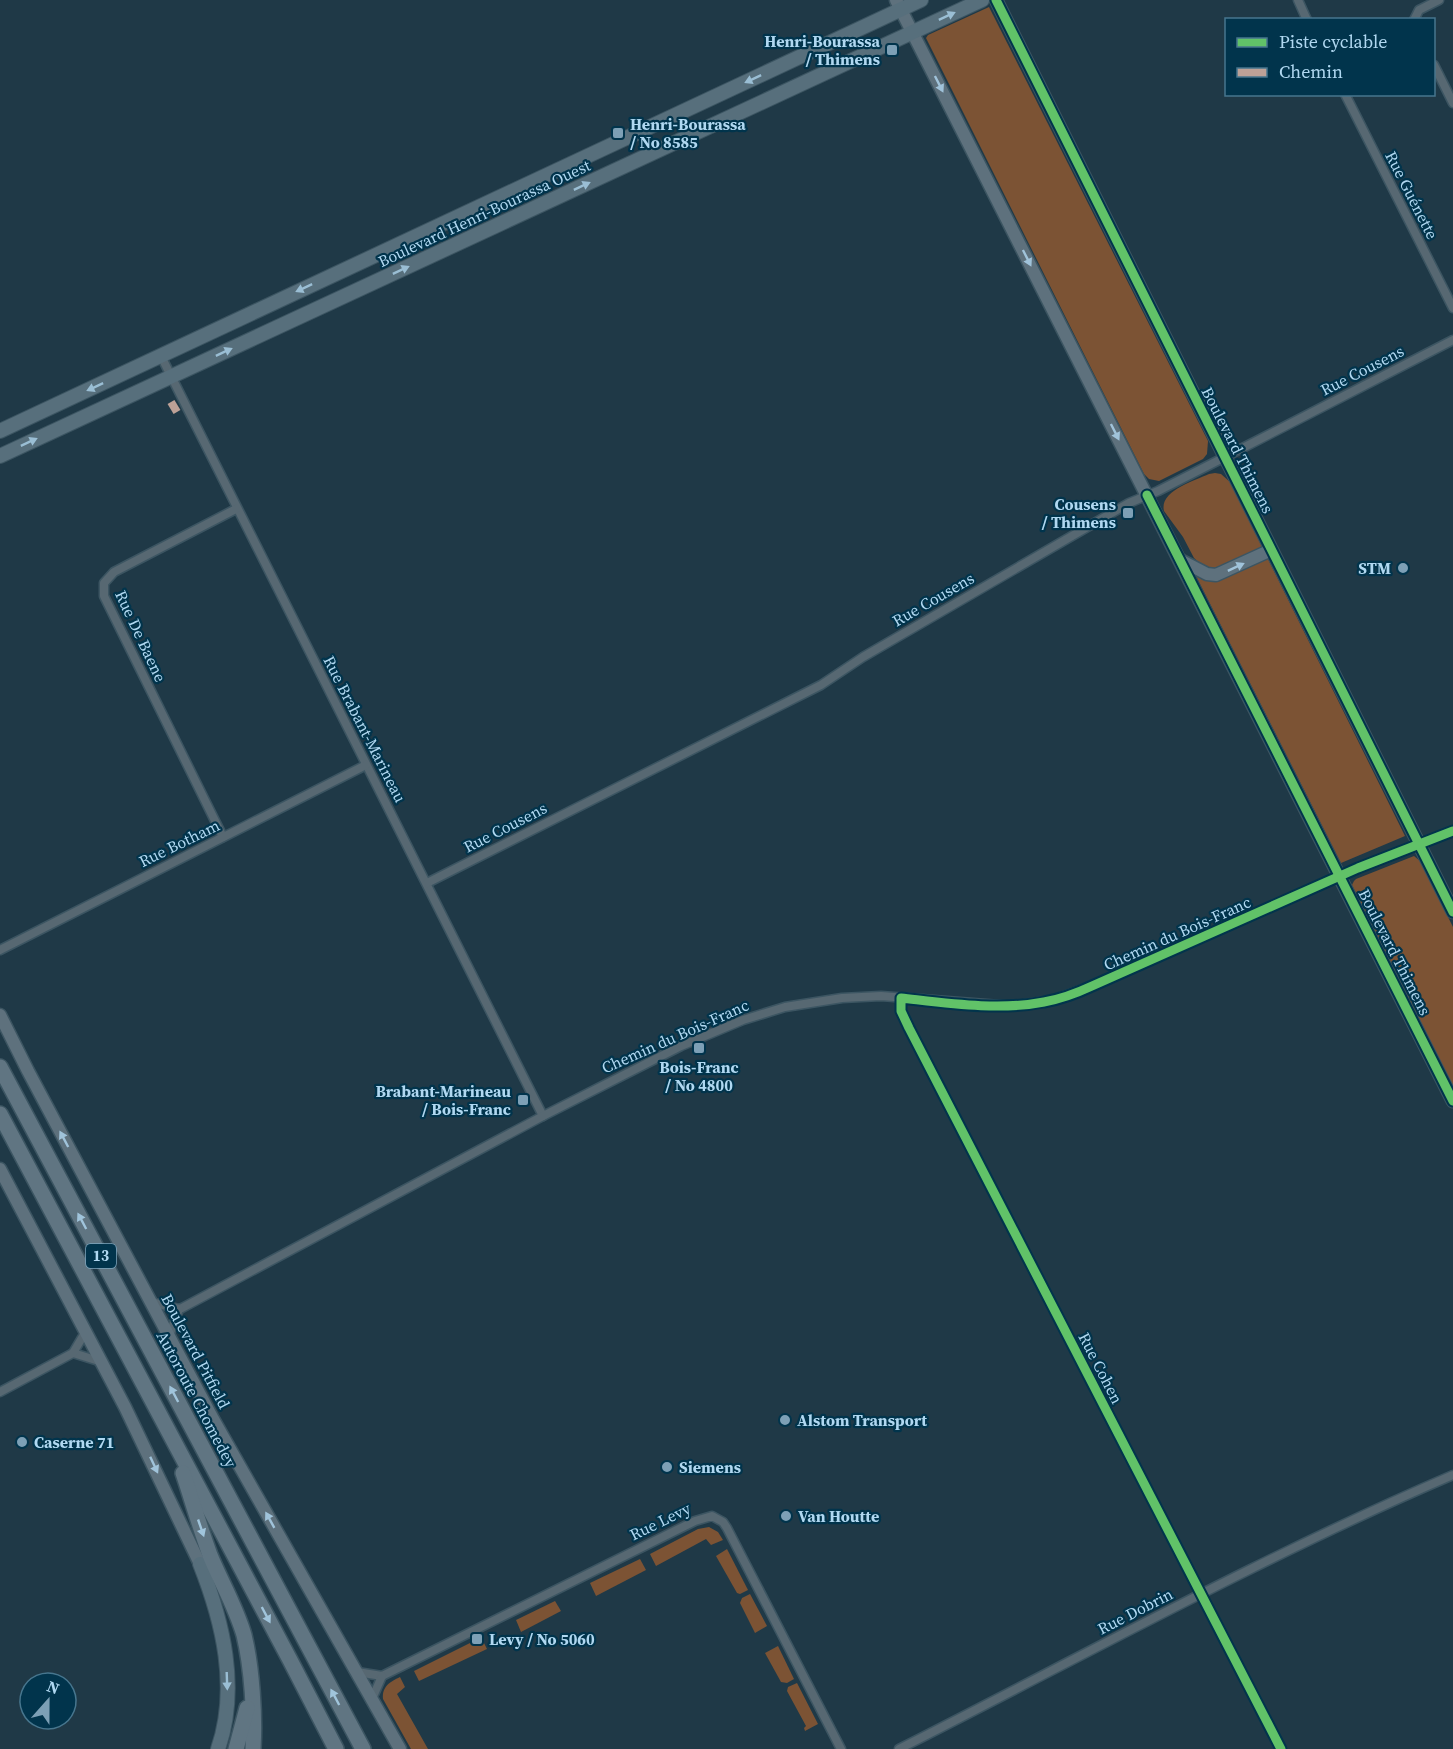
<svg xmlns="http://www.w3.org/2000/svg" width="1453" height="1749" font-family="'Source Serif 4',serif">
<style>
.green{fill:#7c5334}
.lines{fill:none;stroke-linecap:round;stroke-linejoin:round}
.street-casing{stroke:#3c5562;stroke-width:11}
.secondary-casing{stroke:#3c5562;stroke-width:15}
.primary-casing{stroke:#3c5562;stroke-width:16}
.highway-casing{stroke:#3c5562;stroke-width:18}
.street{stroke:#576872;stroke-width:8}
.secondary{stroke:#5e717d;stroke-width:12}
.primary{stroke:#576f7c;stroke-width:14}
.highway{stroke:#607582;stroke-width:15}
.quiet{stroke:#bda197;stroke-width:8;stroke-dasharray:15 8;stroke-linecap:butt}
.cycleway-casing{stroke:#01344c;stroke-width:13}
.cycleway{stroke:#61c268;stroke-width:9}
.oneway{fill:#9abed4}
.oneway2{fill:#a0c3da}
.oneway3{fill:#a0c4db}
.poi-dot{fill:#7da0b6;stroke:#01344c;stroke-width:2}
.labels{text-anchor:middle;stroke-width:4.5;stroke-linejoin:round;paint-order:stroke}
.shield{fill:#01344c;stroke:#7ca7c0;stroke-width:1.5}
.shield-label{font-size:15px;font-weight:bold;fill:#b0d8f1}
.poi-label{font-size:16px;font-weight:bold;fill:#b0d8f1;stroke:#01344c;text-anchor:start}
.street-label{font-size:16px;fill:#b0d8f1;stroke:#01344c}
</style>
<rect width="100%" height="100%" fill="#1f3947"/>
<g class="green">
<polygon points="989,7 1208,441 1207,454 1203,459 1159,481 1149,479 1144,474 926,38 928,35"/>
<path d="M1215,473L1221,474L1230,482L1405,836L1341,863L1196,576L1205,568L1194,558L1183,537L1164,511C1159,491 1194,481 1209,474Z"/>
<polygon points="1414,856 1420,861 1453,927 1453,1086 1352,885 1354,881 1356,879"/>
<polygon points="709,1527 718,1532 723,1540 711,1545 706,1539 656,1566 650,1554 698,1529"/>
<polygon points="727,1549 748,1590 740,1594 737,1593 716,1556"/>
<polygon points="640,1559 646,1570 596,1596 590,1583"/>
<polygon points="750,1594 767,1626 755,1633 740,1603 742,1598"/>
<polygon points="555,1601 561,1611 521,1632 516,1620"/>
<polygon points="481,1637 487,1649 419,1681 414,1671 472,1642 473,1644"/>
<polygon points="778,1646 794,1679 787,1683 781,1682 765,1653"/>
<path d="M400,1677L405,1687L397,1694L428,1749H411L383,1699C382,1686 390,1682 400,1677Z"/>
<polygon points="797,1683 818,1724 805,1731 804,1728 806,1726 787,1691 788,1687"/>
</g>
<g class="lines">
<defs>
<g id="street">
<polyline points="1298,0 1307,20"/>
<polyline points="1414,20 1419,10 1439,0"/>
<polyline points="1434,65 1453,103"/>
<polyline points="1345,94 1453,308"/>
<polyline points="161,356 543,1116"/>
<polyline points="223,837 104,596 104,583 114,572 236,509"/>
<polyline points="427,883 821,685 863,657 1129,503 1158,491 1225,457 1453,340"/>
<polyline points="0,950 366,765"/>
<polyline points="901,998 901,1011 909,1028 1281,1749"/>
<polyline points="151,1302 179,1309 182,1308 543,1116 681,1046 743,1020 785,1007 842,998 881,996 1013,1006 1053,1000 1092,986 1358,868 1453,831"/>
<polyline points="169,1336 179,1309"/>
<polyline points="73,1353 102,1362"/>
<polyline points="0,1392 73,1353 86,1331"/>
<polyline points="357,1672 382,1676 695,1521 712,1516 723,1522 727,1528 841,1749"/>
<polyline points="372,1699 382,1676"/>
<path d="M899,1749C1083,1656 1264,1556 1453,1475"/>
</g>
<g id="secondary">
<polyline points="896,0 1453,1101"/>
<polyline points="996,0 1453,912"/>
<polyline points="1180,560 1207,574 1216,575 1271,550"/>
<polyline points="0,1015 28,1071 213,1419 400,1749"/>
<polyline points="0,1169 125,1407 200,1564"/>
</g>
<g id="primary">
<polyline points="0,431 921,0"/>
<polyline points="0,456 982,0"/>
<path d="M200,1564C223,1622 239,1688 218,1749"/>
</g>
<g id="highway">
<polyline points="0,1067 363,1749"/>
<polyline points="0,1114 290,1660 336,1749"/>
<path d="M183,1473C192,1500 200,1528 210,1555C221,1582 236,1607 244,1635C252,1668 255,1716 253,1749"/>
<polyline points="236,1749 247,1708"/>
</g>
</defs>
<use href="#street" class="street-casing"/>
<use href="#secondary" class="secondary-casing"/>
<use href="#primary" class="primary-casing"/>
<use href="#highway" class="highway-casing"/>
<use href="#street" class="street"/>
<use href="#secondary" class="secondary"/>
<use href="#primary" class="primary"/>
<use href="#highway" class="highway"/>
<polyline class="quiet" points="171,402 177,412"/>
<defs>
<g id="cycleway">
<polyline points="996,0 1453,912"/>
<polyline points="1147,495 1453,1101"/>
<path d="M1281,1749L909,1028L901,1011V998C946,1003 999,1011 1044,1002C1061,999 1077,993 1092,986L1358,868L1453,831"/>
</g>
</defs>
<use href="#cycleway" class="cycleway-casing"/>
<use href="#cycleway" class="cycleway"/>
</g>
<defs><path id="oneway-solid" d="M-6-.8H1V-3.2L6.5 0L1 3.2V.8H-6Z" transform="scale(1.5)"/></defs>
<g class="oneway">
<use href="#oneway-solid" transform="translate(947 16) rotate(-25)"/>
<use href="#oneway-solid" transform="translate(753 79) rotate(155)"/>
<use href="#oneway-solid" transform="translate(582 186) rotate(-25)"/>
<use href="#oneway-solid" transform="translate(401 270) rotate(-25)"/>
<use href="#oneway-solid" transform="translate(304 288) rotate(155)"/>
<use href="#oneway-solid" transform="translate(224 352) rotate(-25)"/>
<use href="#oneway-solid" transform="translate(95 387) rotate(155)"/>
<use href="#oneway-solid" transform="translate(29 442) rotate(-25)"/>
<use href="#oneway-solid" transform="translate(227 1681) rotate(88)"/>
</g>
<g class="oneway2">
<use href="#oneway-solid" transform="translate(939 84) rotate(63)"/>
<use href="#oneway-solid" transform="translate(1027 258) rotate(63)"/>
<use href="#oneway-solid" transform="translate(1115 432) rotate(63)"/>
<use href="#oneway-solid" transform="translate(1236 567) rotate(-25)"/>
<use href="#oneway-solid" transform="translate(64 1139) rotate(-118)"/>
<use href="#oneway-solid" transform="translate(154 1465) rotate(65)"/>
<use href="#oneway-solid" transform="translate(270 1520) rotate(-119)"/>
</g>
<g class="oneway3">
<use href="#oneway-solid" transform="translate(82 1221) rotate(-118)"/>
<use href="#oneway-solid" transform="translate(174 1394) rotate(-118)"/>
<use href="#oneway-solid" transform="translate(201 1528) rotate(71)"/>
<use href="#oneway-solid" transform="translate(266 1615) rotate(62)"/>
<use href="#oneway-solid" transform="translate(335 1697) rotate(-118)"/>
</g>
<g class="poi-dot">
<rect x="886" y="44" width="12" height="12" rx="3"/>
<rect x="612" y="127" width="12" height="12" rx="3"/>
<rect x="1122" y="507" width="12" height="12" rx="3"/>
<circle cx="1403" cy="568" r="6"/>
<rect x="693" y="1042" width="12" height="12" rx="3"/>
<rect x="517" y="1094" width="12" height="12" rx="3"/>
<circle cx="785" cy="1420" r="6"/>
<circle cx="22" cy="1442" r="6"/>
<circle cx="667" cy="1467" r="6"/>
<circle cx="786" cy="1516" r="6"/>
<rect x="471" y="1633" width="12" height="12" rx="3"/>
</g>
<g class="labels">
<rect class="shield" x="86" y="1244" width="30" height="24" rx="4.5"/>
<g class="shield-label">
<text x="101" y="1261">13</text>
</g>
<g class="poi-label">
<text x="880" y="47" text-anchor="end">Henri-Bourassa<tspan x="880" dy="18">/ Thimens</tspan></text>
<text x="630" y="130">Henri-Bourassa<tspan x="630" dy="18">/ No 8585</tspan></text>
<text x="1116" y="510" text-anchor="end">Cousens<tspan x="1116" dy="18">/ Thimens</tspan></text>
<text x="1391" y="574" text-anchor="end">STM</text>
<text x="699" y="1073" text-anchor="middle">Bois-Franc<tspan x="699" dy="18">/ No 4800</tspan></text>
<text x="511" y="1097" text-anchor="end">Brabant-Marineau<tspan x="511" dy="18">/ Bois-Franc</tspan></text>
<text x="797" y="1426">Alstom Transport</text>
<text x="34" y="1448">Caserne 71</text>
<text x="679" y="1473">Siemens</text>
<text x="798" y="1522">Van Houtte</text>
<text x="489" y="1645">Levy / No 5060</text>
</g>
<g class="street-label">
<text transform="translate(1412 195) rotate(63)" y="6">Rue Guénette</text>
<text transform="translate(484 213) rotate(-25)" y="6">Boulevard Henri-Bourassa Ouest</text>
<text transform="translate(1362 370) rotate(-27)" y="6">Rue Cousens</text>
<text transform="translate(1238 450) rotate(63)" y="6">Boulevard Thimens</text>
<text transform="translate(933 599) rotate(-30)" y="6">Rue Cousens</text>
<text transform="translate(141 636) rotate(65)" y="6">Rue De Baene</text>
<text transform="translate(365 729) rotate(63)" y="6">Rue Brabant-Marineau</text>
<text transform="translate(505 827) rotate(-27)" y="6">Rue Cousens</text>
<text transform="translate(179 843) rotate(-26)" y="6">Rue Botham</text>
<text transform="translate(1177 933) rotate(-24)" y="6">Chemin du Bois-Franc</text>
<text transform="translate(1395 952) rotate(63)" y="6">Boulevard Thimens</text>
<text transform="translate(675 1036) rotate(-24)" y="6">Chemin du Bois-Franc</text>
<text transform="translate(196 1351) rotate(62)" y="6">Boulevard Pitfield</text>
<text transform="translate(1101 1368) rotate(63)" y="6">Rue Cohen</text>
<text transform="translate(197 1399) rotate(62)" y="6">Autoroute Chomedey</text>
<text transform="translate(660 1521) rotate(-26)" y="6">Rue Levy</text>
<text transform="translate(1135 1611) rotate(-27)" y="6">Rue Dobrin</text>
</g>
</g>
<rect x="1225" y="18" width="210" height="78" fill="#01344c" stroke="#47768e" stroke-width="1.5"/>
<rect x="1237" y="38" width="30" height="9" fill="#61c268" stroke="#47768e" stroke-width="1.5"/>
<text x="1279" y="48" font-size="18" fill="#b0d8f1">Piste cyclable</text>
<rect x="1237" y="68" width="30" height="9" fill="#bda197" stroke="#47768e" stroke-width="1.5"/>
<text x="1279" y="78" font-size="18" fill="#b0d8f1">Chemin</text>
<g transform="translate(48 1701) rotate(21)"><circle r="28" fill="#01344c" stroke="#47768e" stroke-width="1.5"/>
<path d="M0-4.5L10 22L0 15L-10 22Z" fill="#7da0b6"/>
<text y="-9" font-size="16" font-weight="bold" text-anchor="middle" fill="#b0d8f1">N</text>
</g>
</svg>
